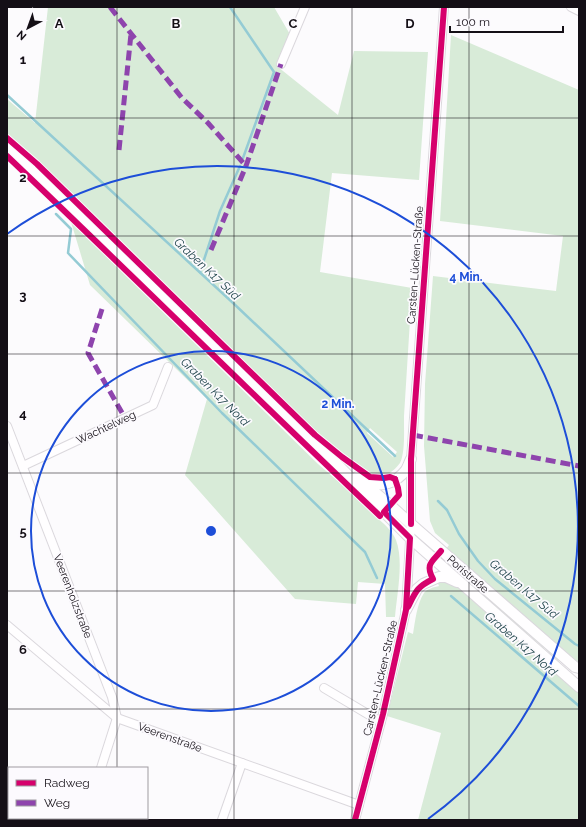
<svg xmlns="http://www.w3.org/2000/svg" width="586" height="827" font-family="Raleway,sans-serif">
<style>
.green{fill:#d8ebd8;fill-rule:evenodd}
.lines{fill:none;stroke-linecap:round;stroke-linejoin:round}
.stream{stroke:#94cbd4;stroke-width:2.5}
.minor-casing{stroke:#dbd8dd;stroke-width:10}
.major-casing{stroke:#dbd8dd;stroke-width:12}
.minor{stroke:#fffeff;stroke-width:8}
.major{stroke:#fffeff;stroke-width:10}
.quiet{stroke:#8e44ad;stroke-width:5;stroke-dasharray:10 5;stroke-linecap:butt}
.cycleway-casing{stroke:#fcfafe;stroke-width:8}
.cycleway{stroke:#d6006c;stroke-width:6}
.grid{fill:none;stroke:#140f16;stroke-width:1;stroke-opacity:0.55}
.ring{fill:none;stroke:#1d4ed8;stroke-width:2}
.labels{text-anchor:middle;stroke-width:3.5;stroke-linejoin:round;paint-order:stroke}
.street-label{font-size:11px;fill:#140f16;stroke:#fcfafe}
.water-label{font-size:12px;font-style:italic;fill:#22474d;stroke:#fcfafe}
.grid-label{font-size:13px;text-anchor:middle;font-weight:bold;fill:#140f16;stroke:#fcfafe;stroke-width:3.5;stroke-linejoin:round;paint-order:stroke}
.centre{fill:#1d4ed8;stroke:#fcfafe;stroke-width:2}
.ring-label{font-size:12px;text-anchor:middle;font-weight:bold;fill:#1d4ed8;stroke:#fcfafe;stroke-width:3.5;stroke-linejoin:round;paint-order:stroke}
</style>
<rect width="100%" height="100%" fill="#fcfbfd"/>
<g class="green">
<path d="M48,7H274L291,36L278,67L338,115L354,51L428,52L419,180L332,173L320,272L412,288L404,416V421C404,432 405,453 400,463C397,467 393,471 388,474V475C381,478 376,477 368,475L327,442L267,385L112,234L38,163L7,135V99L35,123ZM370,428L397,452L393,457L367,433Z"/>
<polygon points="451,35 579,90 579,664 446,549 449,545 435,533 430,521 424,446 425,384 433,276 556,291 563,236 440,221"/>
<path d="M71,222L318,464L377,515L376,517C383,523 392,530 396,540C404,561 397,594 395,617H386L385,584L358,582L356,604L295,599L185,475L207,399L90,285Z"/>
<polygon points="441,557 476,588 502,608 568,667 558,660 440,559"/>
<path d="M437,581H449L461,586L579,689V820H418L441,733L387,716L408,632L413,634C415,622 417,603 424,593C427,589 434,587 439,586Z"/>
</g>
<g class="lines">
<g class="stream">
<polyline points="230,7 274,72 243,158"/>
<polyline points="7,95 232,302 395,456"/>
<polyline points="56,214 71,229 68,253 222,413 365,552 377,578"/>
<polyline points="200,272 220,211 240,166"/>
<polyline points="438,501 447,510 459,534 478,561 495,579 575,644 579,646"/>
<polyline points="451,596 579,706"/>
</g>
<defs>
<g id="minor">
<polyline points="571,7 579,11"/>
<polyline points="281,64 305,7"/>
<polyline points="7,426 112,697 117,718 101,768"/>
<polyline points="23,466 153,405 168,367"/>
<polyline points="7,625 117,718 359,805"/>
<polyline points="324,688 381,722"/>
<polyline points="7,785 9,785"/>
<polyline points="84,820 85,818"/>
<polyline points="222,820 242,763"/>
<polyline points="355,820 383,714 406,610 411,524 411,459 444,7"/>
</g>
<g id="major">
<polyline points="7,148 66,203 307,437 338,465 375,503 410,538 579,687"/>
<polyline points="357,477 390,505 411,524 575,667 579,668"/>
<path d="M366,482C381,488 396,483 406,470C408,467 409,463 411,459"/>
<polyline points="406,610 417,589 423,584 439,577 446,577 457,582"/>
</g>
</defs>
<use href="#minor" class="minor-casing"/>
<use href="#major" class="major-casing"/>
<use href="#minor" class="minor"/>
<use href="#major" class="major"/>
<g class="quiet">
<polyline points="110,7 182,98 208,123 246,166"/>
<polyline points="119,150 131,34"/>
<polyline points="211,250 246,166 281,64"/>
<polyline points="102,309 88,353 125,418"/>
<polyline points="413,435 579,466"/>
</g>
<defs>
<g id="cycleway">
<polyline points="7,138 37,164 315,435 342,457 370,477 384,478 390,477 395,479"/>
<path d="M7,156C132,275 255,397 380,516"/>
<polyline points="411,524 411,459 444,7"/>
<path d="M408,607C416,591 417,587 433,579C425,564 432,562 441,551"/>
<polyline points="355,820 383,714 406,610 410,538 384,512 399,495 398,488 395,479"/>
</g>
</defs>
<use href="#cycleway" class="cycleway-casing"/>
<use href="#cycleway" class="cycleway"/>
</g>
<path class="grid" d="M117,7V768M234,7V820M352,7V820M469,7V820M7,118H579M7,236H579M7,354H579M7,473H579M7,591H579M7,709H579M117,818V820"/>
<g class="ring">
<circle cx="211" cy="531" r="180"/>
<path d="M7 234A360 360 0 0 1 428 819"/>
</g>
<g class="labels">
<g class="street-label">
<text transform="translate(415 265) rotate(-86)" y="4">Carsten-Lücken-Straße</text>
<text transform="translate(106 427) rotate(-25)" y="4">Wachtelweg</text>
<text transform="translate(468 574) rotate(41)" y="4">Poristraße</text>
<text transform="translate(73 596) rotate(69)" y="4">Veerenholzstraße</text>
<text transform="translate(380 678) rotate(-77)" y="4">Carsten-Lücken-Straße</text>
<text transform="translate(170 737) rotate(20)" y="4">Veerenstraße</text>
</g>
<g class="water-label">
<text transform="translate(207 269) rotate(43)" y="4">Graben K17 Süd</text>
<text transform="translate(215 392) rotate(45)" y="4">Graben K17 Nord</text>
<text transform="translate(524 589) rotate(40)" y="4">Graben K17 Süd</text>
<text transform="translate(521 644) rotate(41)" y="4">Graben K17 Nord</text>
</g>
</g>
<g class="grid-label">
<text x="59" y="28">A</text>
<text x="176" y="28">B</text>
<text x="293" y="28">C</text>
<text x="410" y="28">D</text>
<text x="23" y="64">1</text>
<text x="23" y="182">2</text>
<text x="23" y="300">3</text>
<text x="23" y="418">4</text>
<text x="23" y="536">5</text>
<text x="23" y="654">6</text>
</g>
<circle cx="211" cy="531" r="6" class="centre"/>
<g class="ring-label">
<text x="466" y="281">4 Min.</text>
<text x="338" y="408">2 Min.</text>
</g>
<rect width="586" height="827" fill="none" stroke="#140f16" stroke-width="16"/>
<rect x="8" y="767" width="140" height="52" fill="#fcfafe" stroke="#9f9ca1"/>
<rect x="16" y="780" width="20" height="6" fill="#d6006c" stroke="#9f9ca1"/>
<text x="44" y="787" font-size="12" fill="#140f16">Radweg</text>
<rect x="16" y="800" width="20" height="6" fill="#8e44ad" stroke="#9f9ca1"/>
<text x="44" y="807" font-size="12" fill="#140f16">Weg</text>
<g transform="translate(28 28) rotate(221)" stroke="#fcfafe" stroke-width="3" paint-order="stroke">
<path d="M0-3L7 15L0 10L-7 15Z" fill="#140f16"/>
<text y="-6" font-size="11" font-weight="bold" text-anchor="middle" fill="#140f16">N</text>
</g>
<path d="M450 26v6h113v-6" fill="none" stroke="#140f16" stroke-width="2"/>
<text x="456" y="26" font-size="12" fill="#140f16" stroke="#fcfafe" stroke-width="3" paint-order="stroke">100 m</text>
</svg>
